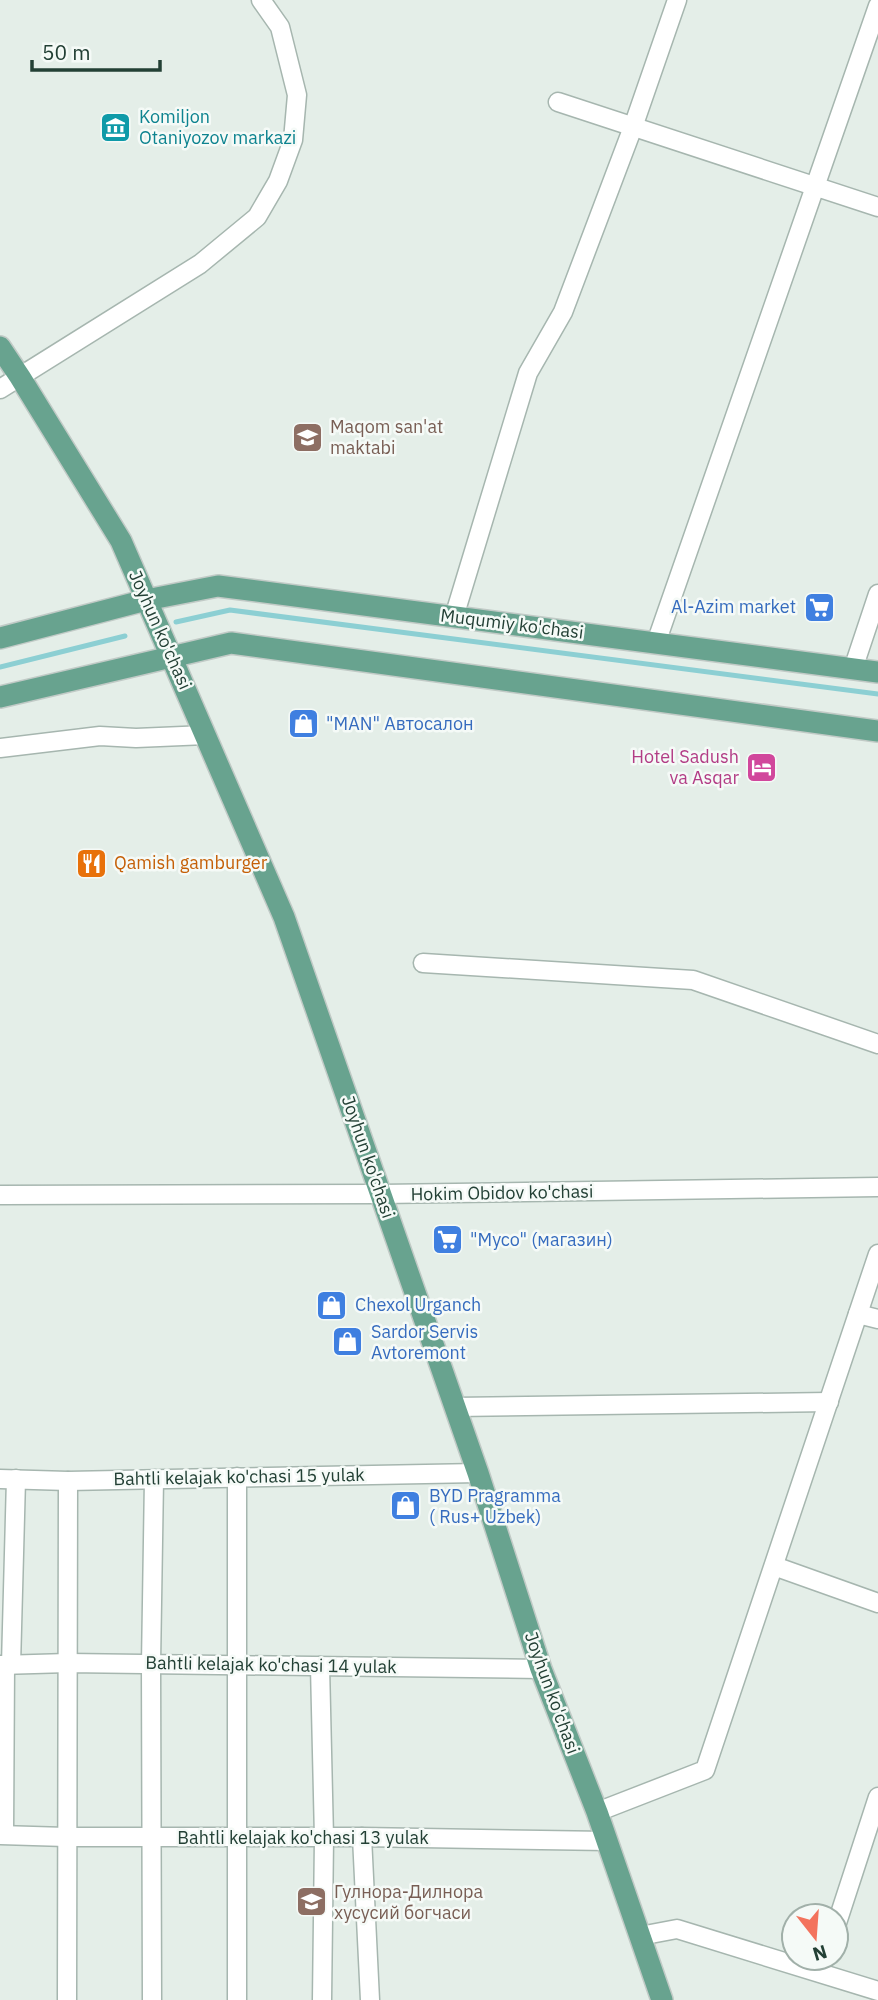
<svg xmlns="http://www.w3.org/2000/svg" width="878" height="2000" font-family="'IBM Plex Sans',sans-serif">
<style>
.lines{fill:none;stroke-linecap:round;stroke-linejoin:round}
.stream{stroke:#8ccfd3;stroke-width:5}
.minor-casing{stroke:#a6b6af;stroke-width:21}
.major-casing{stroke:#c1cac6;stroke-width:24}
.minor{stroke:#fff;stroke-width:18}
.major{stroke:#68a38f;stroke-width:21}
.labels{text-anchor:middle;stroke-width:5;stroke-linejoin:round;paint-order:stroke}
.culture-label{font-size:18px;fill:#0d838f;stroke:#f5faf7;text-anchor:start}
.education-label{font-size:18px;fill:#785e54;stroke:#f5faf7;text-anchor:start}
.shop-label{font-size:18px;fill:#366cbe;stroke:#f5faf7;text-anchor:start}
.street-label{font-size:18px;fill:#234035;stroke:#f5faf7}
.hotel-label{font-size:18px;fill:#b23c85;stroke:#f5faf7;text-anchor:end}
.food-label{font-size:18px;fill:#c56008;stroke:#f5faf7;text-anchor:start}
</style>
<rect width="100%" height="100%" fill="#e4eee8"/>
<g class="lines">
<g class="stream">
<polyline points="176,622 230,610 878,694"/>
<polyline points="0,667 125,636"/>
</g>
<defs>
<g id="minor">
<polyline points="558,102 878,207"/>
<polyline points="0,389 200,264 257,217 278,181 293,140 297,95 280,27 261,0"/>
<polyline points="454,617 528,373 563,312 633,127 677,0"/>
<polyline points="656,643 878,6"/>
<polyline points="853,669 878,594"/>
<polyline points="0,748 100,736 136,738 206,735"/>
<polyline points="423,963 693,980 878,1044"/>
<polyline points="0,1195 381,1194 878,1187"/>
<polyline points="858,1314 878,1319"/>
<polyline points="455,1407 829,1402"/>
<polyline points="0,1479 68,1481 478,1473"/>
<polyline points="774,1566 878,1603"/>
<polyline points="0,1665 68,1663 541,1669"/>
<polyline points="11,1665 16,1479"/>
<polyline points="320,1666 324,1838 322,2000"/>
<polyline points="597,1812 705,1770 878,1254"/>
<polyline points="4,1834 5,1665"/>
<polyline points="0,1835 66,1837 362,1837 607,1841"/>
<polyline points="362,1837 370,2000"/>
<polyline points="836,1926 878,1797"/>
<polyline points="640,1936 677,1929 878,1991"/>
<polyline points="67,2000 68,1481"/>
<polyline points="152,2000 151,1664 154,1479"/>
<polyline points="237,2000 237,1477"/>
</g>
<g id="major">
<polyline points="0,347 20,377 121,541 284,917 478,1473 541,1669 597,1812 662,2000"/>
<polyline points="0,638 146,600 218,586 878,672"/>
<polyline points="0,697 231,643 878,731"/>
</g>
</defs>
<use href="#minor" class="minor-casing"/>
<use href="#major" class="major-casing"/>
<use href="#minor" class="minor"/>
<use href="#major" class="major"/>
</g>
<defs>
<symbol id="museum-square" viewBox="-11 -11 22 22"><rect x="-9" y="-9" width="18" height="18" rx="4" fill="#0f9aa8" stroke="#f5faf7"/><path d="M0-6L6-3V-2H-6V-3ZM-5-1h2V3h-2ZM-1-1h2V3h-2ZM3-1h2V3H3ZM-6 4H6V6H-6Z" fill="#fff"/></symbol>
<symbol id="university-square" viewBox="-11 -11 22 22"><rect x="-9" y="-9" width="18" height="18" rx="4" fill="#8d6e63" stroke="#f5faf7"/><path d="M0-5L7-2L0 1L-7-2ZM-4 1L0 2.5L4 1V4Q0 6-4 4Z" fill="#fff"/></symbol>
<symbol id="supermarket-square" viewBox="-11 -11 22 22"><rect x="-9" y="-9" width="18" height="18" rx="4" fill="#3f7fe0" stroke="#f5faf7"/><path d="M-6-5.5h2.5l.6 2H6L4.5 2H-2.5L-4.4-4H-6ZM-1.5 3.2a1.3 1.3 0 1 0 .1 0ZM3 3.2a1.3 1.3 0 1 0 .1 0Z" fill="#fff"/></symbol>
<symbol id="shop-square" viewBox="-11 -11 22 22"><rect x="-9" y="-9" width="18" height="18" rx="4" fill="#3f7fe0" stroke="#f5faf7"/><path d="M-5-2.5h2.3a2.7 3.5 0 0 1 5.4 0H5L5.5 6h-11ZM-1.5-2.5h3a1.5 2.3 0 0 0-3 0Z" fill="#fff"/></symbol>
<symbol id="hotel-square" viewBox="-11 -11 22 22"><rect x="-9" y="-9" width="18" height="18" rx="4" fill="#d1479c" stroke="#f5faf7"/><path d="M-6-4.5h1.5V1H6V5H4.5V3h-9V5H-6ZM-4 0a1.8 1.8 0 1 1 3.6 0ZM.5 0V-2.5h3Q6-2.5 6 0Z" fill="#fff"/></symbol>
<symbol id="restaurant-square" viewBox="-11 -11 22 22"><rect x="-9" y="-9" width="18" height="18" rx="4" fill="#e8710a" stroke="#f5faf7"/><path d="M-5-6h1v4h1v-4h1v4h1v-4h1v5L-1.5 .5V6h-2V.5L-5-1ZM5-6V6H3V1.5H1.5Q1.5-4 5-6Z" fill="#fff"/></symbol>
<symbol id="school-square" viewBox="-11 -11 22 22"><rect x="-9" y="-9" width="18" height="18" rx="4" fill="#8d6e63" stroke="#f5faf7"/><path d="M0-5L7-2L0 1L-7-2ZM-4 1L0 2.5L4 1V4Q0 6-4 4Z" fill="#fff"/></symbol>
</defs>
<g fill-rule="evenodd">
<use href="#museum-square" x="98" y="110" width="35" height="35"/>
<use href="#university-square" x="290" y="420" width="35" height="35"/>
<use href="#supermarket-square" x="802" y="590" width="35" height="35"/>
<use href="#shop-square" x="286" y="706" width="35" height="35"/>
<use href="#hotel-square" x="744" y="750" width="35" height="35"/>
<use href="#restaurant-square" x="74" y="846" width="35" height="35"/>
<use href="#supermarket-square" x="430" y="1222" width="35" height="35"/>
<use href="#shop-square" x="314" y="1288" width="35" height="35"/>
<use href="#shop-square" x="330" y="1324" width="35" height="35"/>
<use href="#shop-square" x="388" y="1488" width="35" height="35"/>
<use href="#school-square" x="294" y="1884" width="35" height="35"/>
</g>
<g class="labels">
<g class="culture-label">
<text x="139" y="123">Komiljon<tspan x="139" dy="21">Otaniyozov markazi</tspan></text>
</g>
<g class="education-label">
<text x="330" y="433">Maqom san'at<tspan x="330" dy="21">maktabi</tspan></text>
<text x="334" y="1898">Гулнора-Дилнора<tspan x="334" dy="21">хусусий богчаси</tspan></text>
</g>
<g class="shop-label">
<text x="796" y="613" text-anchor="end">Al-Azim market</text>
<text x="326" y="730">"MAN" Автосалон</text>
<text x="470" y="1246">"Мусо" (магазин)</text>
<text x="355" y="1311">Chexol Urganch</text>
<text x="371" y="1338">Sardor Servis<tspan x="371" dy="21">Avtoremont</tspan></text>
<text x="429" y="1502">BYD Pragramma<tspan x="429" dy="21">( Rus+ Uzbek)</tspan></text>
</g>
<g class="street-label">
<text transform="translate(512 624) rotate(7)" y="6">Muqumiy ko'chasi</text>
<text transform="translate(160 630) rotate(66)" y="6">Joyhun ko'chasi</text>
<text transform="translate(368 1157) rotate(71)" y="6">Joyhun ko'chasi</text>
<text transform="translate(502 1193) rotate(-1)" y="6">Hokim Obidov ko'chasi</text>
<text transform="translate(239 1477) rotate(-1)" y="6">Bahtli kelajak ko'chasi 15 yulak</text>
<text transform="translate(271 1665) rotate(1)" y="6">Bahtli kelajak ko'chasi 14 yulak</text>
<text transform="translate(552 1693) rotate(70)" y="6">Joyhun ko'chasi</text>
<text x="303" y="1844">Bahtli kelajak ko'chasi 13 yulak</text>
</g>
<g class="hotel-label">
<text x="739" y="763">Hotel Sadush<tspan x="739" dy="21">va Asqar</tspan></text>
</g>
<g class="food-label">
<text x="114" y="869">Qamish gamburger</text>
</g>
</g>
<g transform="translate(815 1937) rotate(163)"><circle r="33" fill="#f5faf7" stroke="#a1b0a9" stroke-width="2"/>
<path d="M0-5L12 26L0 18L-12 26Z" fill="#f3735d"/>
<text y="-10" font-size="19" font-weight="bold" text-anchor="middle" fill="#234035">N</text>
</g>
<path d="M32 60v10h128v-10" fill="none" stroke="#234035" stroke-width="3.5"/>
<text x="42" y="60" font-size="21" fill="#234035" stroke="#f5faf7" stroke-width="5" paint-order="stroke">50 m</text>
</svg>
